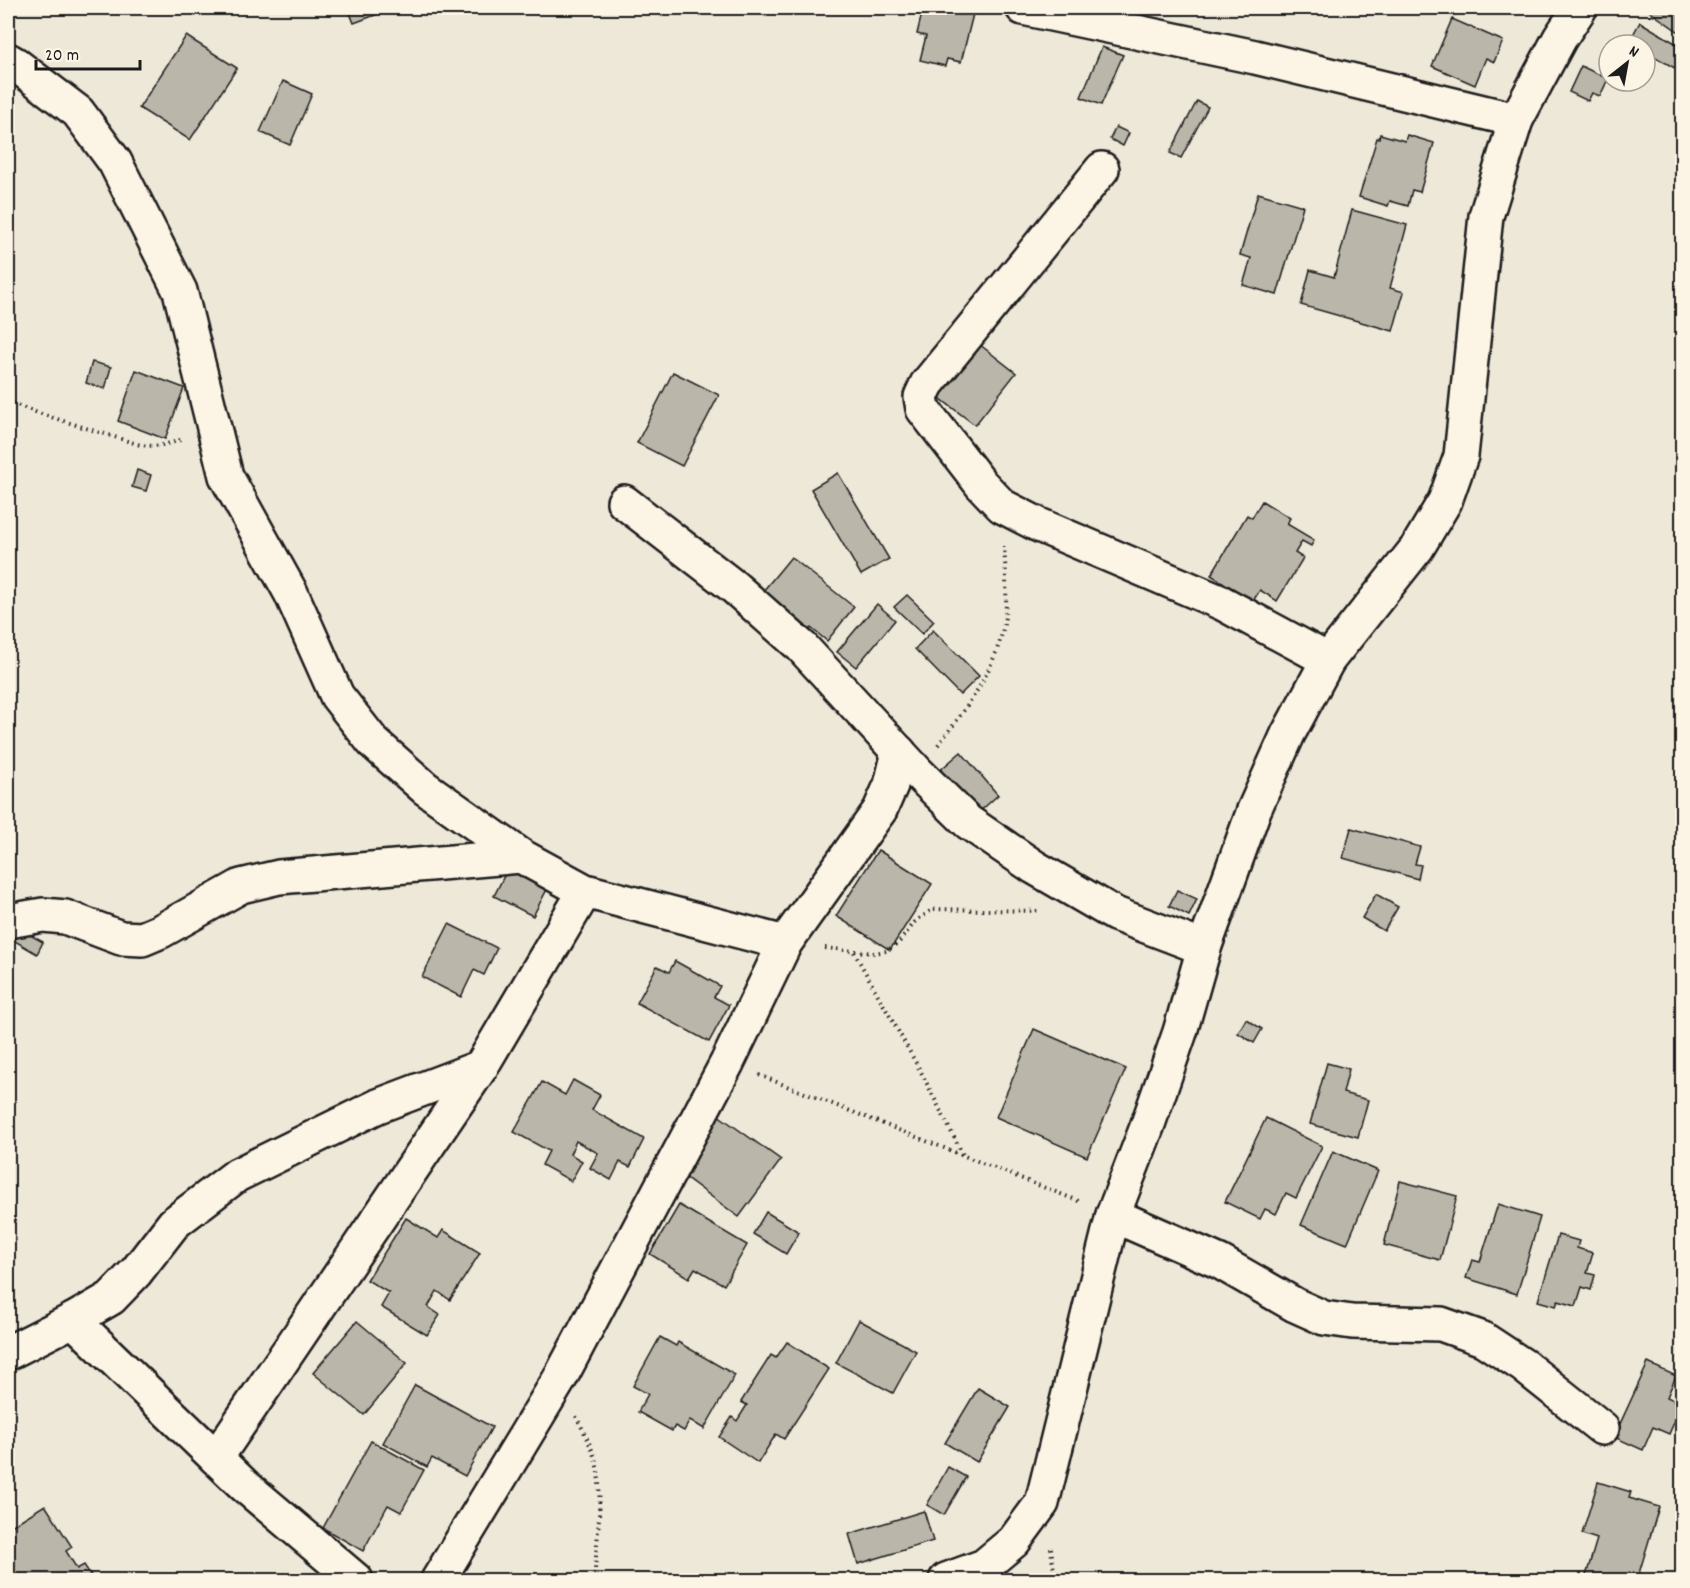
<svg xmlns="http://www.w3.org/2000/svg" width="1690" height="1588" font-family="Dekko,sans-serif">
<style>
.building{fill:#bab6aa;stroke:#1c1c1c;stroke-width:1.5}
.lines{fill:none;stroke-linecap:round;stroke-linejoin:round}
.street-casing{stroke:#1c1c1c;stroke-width:38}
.path{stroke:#1c1c1c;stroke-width:4;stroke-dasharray:1.5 4.5;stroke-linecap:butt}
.street{stroke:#fcf5e5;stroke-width:33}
</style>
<rect width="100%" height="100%" fill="#eee8d9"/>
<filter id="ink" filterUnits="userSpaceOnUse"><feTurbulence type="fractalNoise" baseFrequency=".0167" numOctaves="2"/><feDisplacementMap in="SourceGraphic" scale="12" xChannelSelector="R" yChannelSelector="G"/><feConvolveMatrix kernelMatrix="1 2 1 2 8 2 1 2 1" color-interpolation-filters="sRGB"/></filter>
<g filter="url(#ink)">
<g class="building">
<polygon points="348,8 385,8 386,11 354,23"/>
<polygon points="948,8 973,14 961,62 947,59 945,66 920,60 926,36 917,34 923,9 947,15"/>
<polygon points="1645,8 1682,8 1682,34"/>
<polygon points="1452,19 1503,41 1494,62 1486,58 1475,85 1432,66"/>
<polygon points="1640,22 1682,47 1682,62 1678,70 1645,51 1645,45 1634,45 1629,42"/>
<polygon points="186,36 237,68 190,140 139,108"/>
<polygon points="1102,47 1123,55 1101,105 1081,97"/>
<polygon points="1581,66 1608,79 1600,96 1592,93 1588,101 1569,92"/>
<polygon points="283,81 312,94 290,145 260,132"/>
<polygon points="1197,101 1208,107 1181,158 1170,153"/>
<polygon points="1116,127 1129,133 1123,146 1110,139"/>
<polygon points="1380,134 1405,141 1407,135 1434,143 1420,192 1412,190 1408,206 1390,201 1388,206 1359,197 1377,138 1379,139"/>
<polygon points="1258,193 1303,206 1277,295 1243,285 1251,258 1240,255"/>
<polygon points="1352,210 1407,225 1390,288 1404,292 1393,331 1301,305 1310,270 1334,277"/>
<polygon points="979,344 1016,373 975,425 937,396"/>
<polygon points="92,362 111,367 105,389 86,383"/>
<polygon points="136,370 184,388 165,439 118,421"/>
<polygon points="673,372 719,395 682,466 637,443"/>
<polygon points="137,470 151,475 146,491 132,487"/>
<polygon points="838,473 889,559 861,575 811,489"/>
<polygon points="1262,501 1290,518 1287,524 1314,540 1311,546 1302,541 1295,553 1303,558 1277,601 1260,590 1253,601 1211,575 1247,515 1252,518"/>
<polygon points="791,557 854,607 827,641 811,628 807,634 759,596"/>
<polygon points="907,595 934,621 922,634 894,607"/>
<polygon points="877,604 895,620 856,667 837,652"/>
<polygon points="933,630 979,676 960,695 915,649"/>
<polygon points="961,752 998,795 977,814 939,771"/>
<polygon points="1351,828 1420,847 1415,864 1421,865 1418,879 1343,858"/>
<polygon points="878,850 932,884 890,950 836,916"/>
<polygon points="513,858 553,878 533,916 494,896"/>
<polygon points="1177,890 1197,899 1189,916 1169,906"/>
<polygon points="1376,894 1398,907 1384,931 1362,918"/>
<polygon points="449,924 497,948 484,975 474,970 461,997 422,977"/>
<polygon points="12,925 43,942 37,954 8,937"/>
<polygon points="675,961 720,986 714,997 729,1005 709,1042 637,1003 657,966 669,972"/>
<polygon points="1246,1019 1262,1029 1254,1043 1238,1033"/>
<polygon points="1034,1029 1126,1069 1087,1157 996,1117"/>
<polygon points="1327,1063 1349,1069 1343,1093 1368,1100 1358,1137 1310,1124"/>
<polygon points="573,1080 600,1095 592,1110 644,1139 630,1167 620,1162 611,1180 590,1168 598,1153 576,1141 570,1154 582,1161 571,1181 542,1165 549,1151 514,1132 542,1082 565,1095"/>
<polygon points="718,1115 781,1160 739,1217 677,1171"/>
<polygon points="1266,1118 1322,1146 1296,1198 1286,1193 1276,1214 1265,1209 1260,1219 1225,1202"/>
<polygon points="1333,1151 1378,1171 1347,1244 1301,1225"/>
<polygon points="1400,1181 1457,1196 1440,1260 1384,1245"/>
<polygon points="1498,1204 1540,1217 1517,1294 1466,1278 1472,1260 1480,1262"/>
<polygon points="679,1205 747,1245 724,1285 695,1268 689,1278 650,1254"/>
<polygon points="766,1212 799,1232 786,1254 753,1234"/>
<polygon points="406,1218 438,1238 443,1230 480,1253 450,1300 437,1291 428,1307 440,1315 427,1335 381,1307 389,1293 367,1280"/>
<polygon points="1558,1235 1579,1241 1577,1248 1593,1253 1587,1273 1595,1275 1591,1290 1582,1287 1576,1306 1558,1301 1556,1306 1538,1301"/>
<polygon points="859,1320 916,1351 893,1393 836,1363"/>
<polygon points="357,1321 407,1363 364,1415 313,1373"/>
<polygon points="660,1337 676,1346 678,1342 735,1375 704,1429 690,1420 684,1431 675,1426 672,1431 638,1412 648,1394 633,1386"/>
<polygon points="787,1342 829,1369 784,1439 776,1434 758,1463 719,1437 732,1417 737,1421 747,1405 741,1402 771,1355 776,1358"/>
<polygon points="1648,1363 1676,1376 1667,1397 1682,1404 1669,1434 1653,1427 1643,1450 1614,1437"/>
<polygon points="415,1385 492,1427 465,1476 432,1458 427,1467 383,1443"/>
<polygon points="978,1388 1010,1407 977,1462 945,1443"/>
<polygon points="371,1441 424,1470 401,1512 388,1505 363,1551 323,1528"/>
<polygon points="948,1467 966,1477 944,1515 927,1505"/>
<polygon points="1598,1482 1631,1492 1629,1498 1659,1507 1637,1580 1591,1580 1585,1579 1597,1539 1582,1534"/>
<polygon points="45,1505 72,1547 66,1551 77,1569 84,1565 94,1580 9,1580 8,1578 8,1528"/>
<polygon points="924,1511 933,1541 858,1564 849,1534"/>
</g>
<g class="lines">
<defs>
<g id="street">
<polyline points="1023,8 1255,57 1516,120"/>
<polyline points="8,60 15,64 78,112 115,162 180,291 226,476 291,593 337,696 373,742 425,788 521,856 585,891 785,943"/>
<polyline points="1102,169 927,384 921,397 923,409 981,484 1002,506 1039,525 1222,603 1328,660"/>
<polyline points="624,502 734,587 802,647 917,772 968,822 1034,867 1115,914 1204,948"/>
<polyline points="8,921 43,915 65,917 121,938 142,939 161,931 241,886 279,877 521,856"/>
<polyline points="1113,1215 1220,1262 1295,1305 1324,1318 1352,1322 1441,1324 1483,1339 1524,1366 1602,1428"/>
<polyline points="73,1320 245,1486 356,1580"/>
<polyline points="8,1353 73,1320 111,1298 136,1272 174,1223 237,1175 378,1106 481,1067"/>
<polyline points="216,1458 481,1067 585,891"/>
<polyline points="438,1580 559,1380 727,1063 785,943 880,810 891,785 899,752"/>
<polyline points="946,1580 984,1566 1014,1541 1042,1503 1113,1215 1147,1127 1180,1032 1204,948 1254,810 1288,734 1328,660 1417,548 1445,501 1461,456 1486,216 1516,120 1560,38 1580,8"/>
</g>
</defs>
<use href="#street" class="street-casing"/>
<g class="path">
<path d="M8,399L14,404L38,413L137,444C154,448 166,445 183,439"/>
<path d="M938,745C971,703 1005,657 1006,602C1007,583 1005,564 1004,546"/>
<polyline points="825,948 873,953 887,951 900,941 915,922 933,909 1040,911"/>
<polyline points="854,952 921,1072 963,1155"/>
<polyline points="759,1075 1081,1202"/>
<path d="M576,1416C585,1434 595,1452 598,1472C602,1504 597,1538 595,1570L592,1580"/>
<polyline points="1051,1548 1055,1580"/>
</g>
<use href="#street" class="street"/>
</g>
</g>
<rect width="1690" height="1588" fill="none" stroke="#fcf5e5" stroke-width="30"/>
<rect x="15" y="15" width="1660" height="1558" fill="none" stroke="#1c1c1c" stroke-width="2" filter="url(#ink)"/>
<g transform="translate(1627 63) rotate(31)"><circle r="28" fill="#fcf5e5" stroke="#a29e95" stroke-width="1.5"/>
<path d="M0-4.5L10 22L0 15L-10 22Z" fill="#1c1c1c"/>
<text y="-9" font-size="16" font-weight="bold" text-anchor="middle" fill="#1c1c1c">N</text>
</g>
<path d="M36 60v9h104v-9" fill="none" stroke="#1c1c1c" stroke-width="3"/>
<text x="45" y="60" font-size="18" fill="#1c1c1c" stroke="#fcf5e5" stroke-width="4.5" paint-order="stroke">20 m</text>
</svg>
